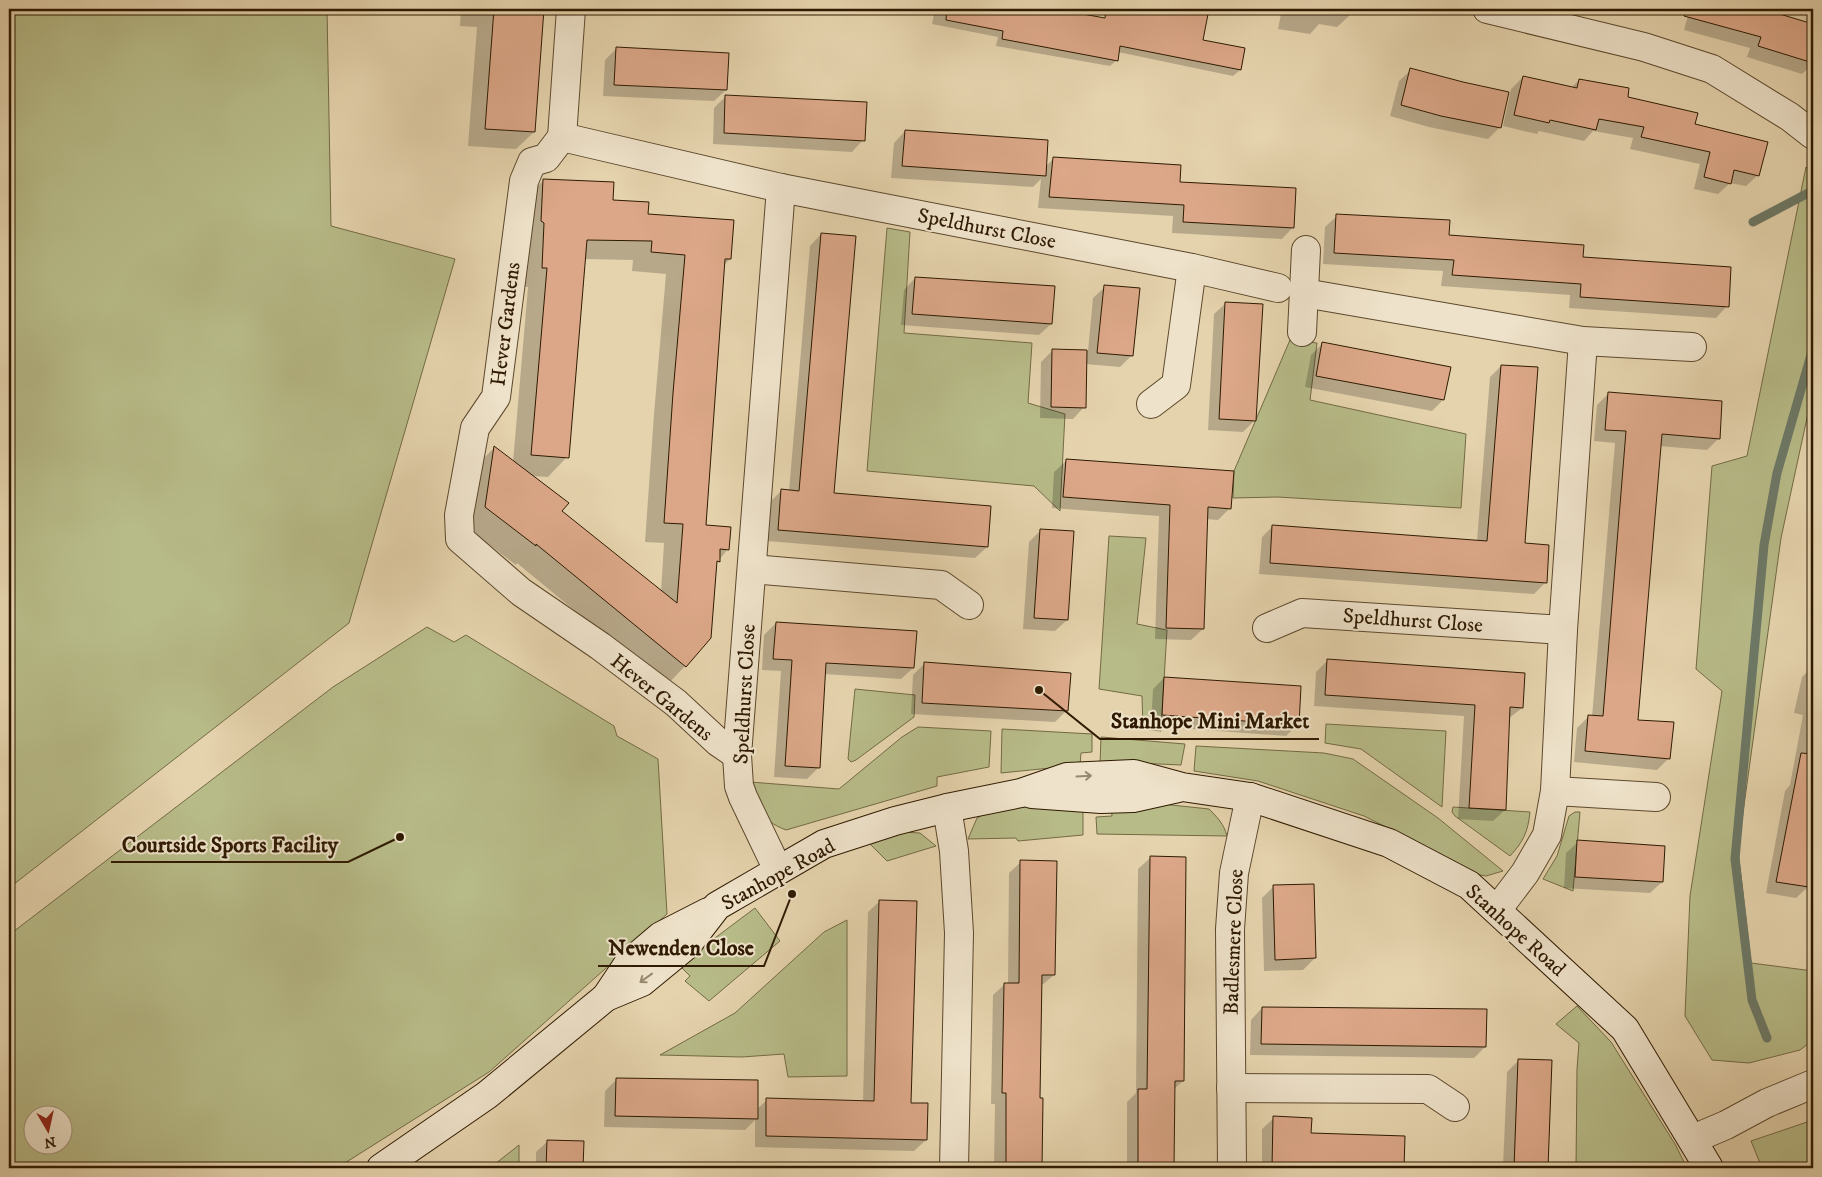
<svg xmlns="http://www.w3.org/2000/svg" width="1822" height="1177" font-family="'IM FELL DW Pica',serif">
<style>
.green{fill:#b7bb88;stroke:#736a44;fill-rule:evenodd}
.shadow{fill:#0003;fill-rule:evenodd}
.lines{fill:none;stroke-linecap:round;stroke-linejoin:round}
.stream{stroke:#6d7967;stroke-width:9}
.building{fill:#dba788;stroke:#2f1a01}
.street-casing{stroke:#5c482c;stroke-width:30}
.secondary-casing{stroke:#2f1a01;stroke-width:30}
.street{stroke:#eee2ca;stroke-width:28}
.secondary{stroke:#eee2ca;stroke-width:28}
.oneway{stroke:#988870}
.labels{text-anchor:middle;stroke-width:4;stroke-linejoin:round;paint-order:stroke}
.street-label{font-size:21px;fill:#2f1a01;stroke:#eee2ca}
.leader{fill:none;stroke:#2f1a01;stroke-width:2}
.callout-dot{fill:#2f1a01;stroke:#eee2ca;stroke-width:2}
.callout-label{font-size:22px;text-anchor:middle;font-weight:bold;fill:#2f1a01;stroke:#eee2ca;stroke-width:4;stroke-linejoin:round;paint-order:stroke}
</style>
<rect width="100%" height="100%" fill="#e5d3ad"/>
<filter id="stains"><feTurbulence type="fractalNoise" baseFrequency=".004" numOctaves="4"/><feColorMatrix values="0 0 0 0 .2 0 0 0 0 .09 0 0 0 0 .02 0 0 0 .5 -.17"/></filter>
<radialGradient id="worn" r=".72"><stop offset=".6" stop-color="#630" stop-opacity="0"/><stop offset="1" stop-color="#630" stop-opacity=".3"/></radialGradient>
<g class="green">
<polygon points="9,9 327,9 331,226 455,259 349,623 9,888"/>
<polygon points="1806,167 1813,173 1813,397 1810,404 1781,538 1738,849 1751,963 1813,971 1813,1040 1800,1050 1749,1063 1712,1060 1685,1016 1690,896 1722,691 1696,669 1712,466 1747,456"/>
<polygon points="887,228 910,232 904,333 1032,343 1028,403 1065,414 1060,511 1034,486 867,471"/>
<polygon points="1290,340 1317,343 1310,400 1466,434 1461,508 1278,497 1233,498 1234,471"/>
<polygon points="1109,536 1146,538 1137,624 1167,630 1161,731 1143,729 1142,696 1099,689"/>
<path d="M427,627L454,642L466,635L614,726L617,736L658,759L667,914L489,1072L337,1168H9V935L333,687ZM32,1114H62V1144H32Z"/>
<polygon points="855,689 915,695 914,717 856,760 851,762 848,759"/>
<polygon points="1326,724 1446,731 1442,807 1361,749 1325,743"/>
<path d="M918,727L991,731L989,767L937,777V786L786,830C759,820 759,806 750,782L839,789L902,737Z"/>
<polygon points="1002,729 1092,734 1092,752 1081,753 1080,765 1001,773"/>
<polygon points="1101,737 1185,744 1181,765 1137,763 1100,764"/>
<polygon points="1196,746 1324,753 1353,759 1438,818 1503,871 1486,876 1475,874 1438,853 1364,816 1258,781 1194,771"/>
<path d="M1134,801L1209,809C1217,817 1224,824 1227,836L1097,834L1096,817L1112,816L1111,803Z"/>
<polygon points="1083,803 1083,835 1018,841 1016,838 968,839 977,818 986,813 1028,804"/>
<path d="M1453,807L1530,812C1528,832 1523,842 1510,856L1455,816L1452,812Z"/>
<polygon points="1575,812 1580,812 1573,891 1543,879 1557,856 1569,816"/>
<polygon points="902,832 920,833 936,846 887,861 870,844"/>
<polygon points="755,908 780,941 709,1001 685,981 690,976 679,965"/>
<polygon points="847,920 847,1076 788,1077 784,1054 742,1057 660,1055 735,1013 824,932"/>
<polygon points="1577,1006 1611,1042 1675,1144 1687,1168 1576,1168 1577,1069 1579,1043 1556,1024"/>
<polygon points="1813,1120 1813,1168 1762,1168 1751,1141"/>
<polygon points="519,1145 519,1168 490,1168"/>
</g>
<g class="shadow">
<polygon points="461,9 542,9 534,132 516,149 468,146 477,27 460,26"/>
<polygon points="935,9 1053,9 1161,29 1165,9 1208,9 1201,41 1240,70 1233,76 1118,52 1117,60 1110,66 996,46 998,37 932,24"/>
<polygon points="1282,9 1350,9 1349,16 1337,27 1319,24 1310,34 1278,29"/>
<polygon points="1661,9 1759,9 1813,25 1813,64 1802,74 1747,57 1750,48 1684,30 1688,16"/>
<polygon points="617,48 726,90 714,101 603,96 605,60"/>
<polygon points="1411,70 1500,127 1488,139 1429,127 1390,116 1399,81"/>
<polygon points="1523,77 1571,88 1579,80 1694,125 1758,175 1746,186 1730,183 1718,194 1694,189 1700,164 1630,149 1633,138 1593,131 1584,141 1539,131 1537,134 1503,126 1511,89"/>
<polygon points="726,96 863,140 852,152 713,144 714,108"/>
<polygon points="905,131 1045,167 1053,159 1179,183 1293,227 1282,239 1172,233 1173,216 1038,208 1041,179 1033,187 891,178 894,143"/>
<path d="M544,180L647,215L730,259L723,266L705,526L728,549L715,565L709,637L685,666L666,686L517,563L516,565L466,527L475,467L494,448L513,462L528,287H523L524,200ZM584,259L633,260L632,271L666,274L654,414L645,542L664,543L661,592L561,511L531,476L548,477L567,457Z"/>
<polygon points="1337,216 1582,258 1727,306 1716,318 1569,308 1570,295 1441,286 1443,271 1323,264 1325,227"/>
<polygon points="821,234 832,495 987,547 975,558 767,541 770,502 782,490 789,491 810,246"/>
<polygon points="915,278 1051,324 1039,335 901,325 904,290"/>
<polygon points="1105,287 1132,355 1120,367 1085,364 1084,407 1073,419 1040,418 1041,362 1053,350 1088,351 1093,298"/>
<polygon points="1226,303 1254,421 1243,432 1208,430 1214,314"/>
<polygon points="1323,343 1443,400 1432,411 1305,387 1311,355"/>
<polygon points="1501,366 1523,544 1545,583 1534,594 1259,574 1262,537 1273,526 1477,541 1490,377"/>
<polygon points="1609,393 1719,438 1707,450 1659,446 1637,721 1669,758 1657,770 1574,762 1577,728 1588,717 1592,717 1615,443 1594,441 1597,405"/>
<polygon points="1066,461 1230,508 1218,520 1206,519 1203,629 1191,640 1155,639 1159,516 1052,508 1054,472"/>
<polygon points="1041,530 1067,620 1055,631 1023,629 1029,542"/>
<polygon points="776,623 913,668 901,679 824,674 819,767 807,779 774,777 781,671 762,670 764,635"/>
<polygon points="1328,660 1522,708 1508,719 1505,810 1493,821 1458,819 1464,716 1314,706 1316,672"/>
<polygon points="925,663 1067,710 1055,722 911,714 913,675"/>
<polygon points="1813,666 1813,853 1808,887 1796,898 1766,893 1785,791 1790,785 1803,715 1794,713 1802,677"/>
<polygon points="1164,678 1298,724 1286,736 1151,726 1153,689"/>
<polygon points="1578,842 1662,882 1650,893 1564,888 1566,853"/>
<polygon points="1150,858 1183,1081 1173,1090 1173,1168 1127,1168 1127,1102 1136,1093 1138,869"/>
<polygon points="1021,862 1054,975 1041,986 1038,1099 1041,1099 1040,1168 994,1168 995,1104 991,1104 993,995 1005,984 1008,984 1009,873"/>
<polygon points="1274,886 1315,958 1303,970 1264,971 1262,898"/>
<polygon points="880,901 909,1104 926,1140 914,1151 755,1147 755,1120 745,1130 604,1127 605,1091 617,1079 756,1110 767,1100 863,1102 868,912"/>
<polygon points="1262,1008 1485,1047 1474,1058 1250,1055 1251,1020"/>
<polygon points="1519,1060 1550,1061 1547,1168 1503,1168 1507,1072"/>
<polygon points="1274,1118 1310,1134 1403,1137 1402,1168 1262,1168 1262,1129"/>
<polygon points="548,1141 582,1142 582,1168 536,1168 536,1152"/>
</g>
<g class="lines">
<g class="stream">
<polyline points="1753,222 1812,191 1813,189"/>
<polyline points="1767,1038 1752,1000 1735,859 1764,545 1777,473 1813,348"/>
</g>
</g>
<g class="building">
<polygon points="494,9 544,9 535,132 485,129"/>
<polygon points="947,9 1055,9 1105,18 1106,9 1209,9 1203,40 1245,48 1241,70 1120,46 1118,61 1002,39 1003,31 946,20"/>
<polygon points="1685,9 1763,9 1813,24 1813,63 1758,46 1761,37 1684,16"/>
<polygon points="616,47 729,53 727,90 614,85"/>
<polygon points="1410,68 1463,82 1509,92 1501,128 1441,116 1401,105"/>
<polygon points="1523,76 1577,88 1579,79 1629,88 1628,97 1698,113 1695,124 1768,142 1759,176 1734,170 1731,184 1704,177 1710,152 1641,137 1644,127 1599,119 1596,130 1550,120 1549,123 1514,115"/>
<polygon points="725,95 867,102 865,141 724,133"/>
<polygon points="905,130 1048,140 1046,176 902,166"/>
<polygon points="1053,157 1181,165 1180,182 1296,188 1294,228 1183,222 1184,205 1049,197"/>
<polygon points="543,179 614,182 613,200 649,202 648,214 734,220 731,259 725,259 706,525 731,527 729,550 720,549 720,562 717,561 711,638 686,667 536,544 536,546 485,507 494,446 569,503 562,511 677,603 683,524 664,523 673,393 685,255 651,252 652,241 587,240 569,458 531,455 547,268 542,268 544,223 541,221"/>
<polygon points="1336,214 1450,220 1449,235 1584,245 1583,257 1731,267 1729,307 1580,297 1581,284 1452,275 1454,260 1334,253"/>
<polygon points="821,233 856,236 834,493 991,506 988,547 778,530 781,489 799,491"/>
<polygon points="915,277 1055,286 1052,324 912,314"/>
<polygon points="1104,285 1140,288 1133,356 1097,353"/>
<polygon points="1225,302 1263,304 1256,421 1219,419"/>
<polygon points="1322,342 1451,367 1444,400 1316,376"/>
<polygon points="1052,349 1087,350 1086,408 1051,407"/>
<polygon points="1501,365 1538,367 1525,543 1549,545 1547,583 1270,563 1272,525 1487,541"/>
<polygon points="1608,392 1722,401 1720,439 1662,434 1638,720 1674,722 1670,759 1585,751 1588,715 1603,716 1626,431 1605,430"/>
<polygon points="1066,459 1234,471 1231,509 1208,507 1204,629 1166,628 1170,505 1063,497"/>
<polygon points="1040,529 1074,531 1068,620 1034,618"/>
<polygon points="776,622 917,631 914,668 826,663 820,768 785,766 792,660 773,659"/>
<polygon points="1327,659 1525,673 1523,708 1510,707 1506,810 1469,808 1475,705 1325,695"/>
<polygon points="924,662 1071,673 1068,711 922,703"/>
<polygon points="1164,677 1301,686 1299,725 1162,715"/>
<polygon points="1801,753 1813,754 1813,860 1809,887 1776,882"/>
<polygon points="1577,840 1665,846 1663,882 1575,877"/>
<polygon points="1150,856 1186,857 1184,1081 1175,1081 1174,1168 1138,1168 1138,1089 1147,1089"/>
<polygon points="1020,860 1057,861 1055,975 1042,975 1040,1098 1043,1098 1042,1168 1006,1168 1006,1093 1002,1093 1004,983 1019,983"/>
<polygon points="1314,884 1316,958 1275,960 1273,885"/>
<polygon points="879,900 917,901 911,1103 928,1103 927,1140 766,1136 766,1098 874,1101"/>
<polygon points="1262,1007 1487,1009 1486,1047 1261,1044"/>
<polygon points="1518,1059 1552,1060 1548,1168 1514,1168"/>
<polygon points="616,1078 758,1080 758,1119 615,1116"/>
<polygon points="1273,1116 1312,1118 1311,1133 1405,1136 1404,1168 1272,1168"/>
<polygon points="547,1140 584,1141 583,1168 546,1168"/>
</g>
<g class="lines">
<defs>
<g id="street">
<polyline points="571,9 562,137 546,158 532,162 524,181 496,397 475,428 459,515 460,539 521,592 600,646 676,703 718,742 737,755"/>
<polyline points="1487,9 1644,47 1712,69 1790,117 1813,135"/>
<polyline points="562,137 781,188 1192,268 1278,288"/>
<polyline points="1304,293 1583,341 1692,347"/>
<polyline points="1302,332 1306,250"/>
<polyline points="1151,404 1176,385 1192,268"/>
<polyline points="752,569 941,585 969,605"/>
<polyline points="1267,628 1302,613 1563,630"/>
<polyline points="1555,791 1656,797"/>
<polyline points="947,808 954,851 959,933 954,1168"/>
<polyline points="778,870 743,797 739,786 737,755 781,188"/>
<polyline points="1497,910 1525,873 1547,835 1555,791 1563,630 1583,341"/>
<polyline points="1231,1088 1428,1089 1455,1107"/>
<polyline points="1693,1139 1726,1125 1767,1103 1813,1084"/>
<polyline points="1232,1168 1230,929 1234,873 1250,797"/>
</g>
<g id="secondary">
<polyline points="1032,794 1101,799 1133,798 1178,788"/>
<polyline points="606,997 628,964 661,936 708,912"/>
<polyline points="381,1168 487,1095 606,997 642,982 687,945 717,906 824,844 895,821 947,808 1021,793 1067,777 1134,774 1182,787 1250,797 1389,843 1469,885 1625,1029 1709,1168"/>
</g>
</defs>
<use href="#street" class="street-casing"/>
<use href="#secondary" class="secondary-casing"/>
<use href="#street" class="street"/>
<use href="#secondary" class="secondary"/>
</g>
<defs><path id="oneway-shaft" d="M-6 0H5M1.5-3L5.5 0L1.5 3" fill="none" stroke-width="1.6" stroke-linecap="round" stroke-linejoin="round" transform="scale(1.25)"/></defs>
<g class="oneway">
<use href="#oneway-shaft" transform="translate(1084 776) rotate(-3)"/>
<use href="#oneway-shaft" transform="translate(646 978) rotate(144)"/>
</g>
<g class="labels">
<g class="street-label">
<text transform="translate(987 228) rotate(11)" y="7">Speldhurst Close</text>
<text transform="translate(505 324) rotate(-83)" y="7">Hever Gardens</text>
<text transform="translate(1413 620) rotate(4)" y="7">Speldhurst Close</text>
<text transform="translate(744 694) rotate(-87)" y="7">Speldhurst Close</text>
<text transform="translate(662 697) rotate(39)" y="7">Hever Gardens</text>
<text transform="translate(778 874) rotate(-29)" y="7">Stanhope Road</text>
<text transform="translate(1516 930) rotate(42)" y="7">Stanhope Road</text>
<text transform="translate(1233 942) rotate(-88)" y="7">Badlesmere Close</text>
</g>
</g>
<path class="leader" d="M1039 690L1100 739H1319M400 837L348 862H111M792 894L764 966H598"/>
<g class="callout-dot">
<circle cx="1039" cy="690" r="5"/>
<circle cx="400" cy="837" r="5"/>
<circle cx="792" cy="894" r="5"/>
</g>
<g class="callout-label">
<text x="1210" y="728">Stanhope Mini Market</text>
<text x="230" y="852">Courtside Sports Facility</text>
<text x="681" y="955">Newenden Close</text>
</g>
<rect width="1822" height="1177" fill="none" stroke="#e5d3ad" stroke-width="30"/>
<rect x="10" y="10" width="1802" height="1157" fill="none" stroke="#2f1a01" stroke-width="2.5"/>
<rect x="15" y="15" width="1792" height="1147" fill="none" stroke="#2f1a01"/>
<g transform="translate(48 1130) rotate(171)"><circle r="24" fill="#eee2ca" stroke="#a2927a"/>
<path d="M0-4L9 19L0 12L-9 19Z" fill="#8f2418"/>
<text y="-8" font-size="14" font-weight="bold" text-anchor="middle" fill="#2f1a01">N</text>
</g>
<rect width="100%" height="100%" filter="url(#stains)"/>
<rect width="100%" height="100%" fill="url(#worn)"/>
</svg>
